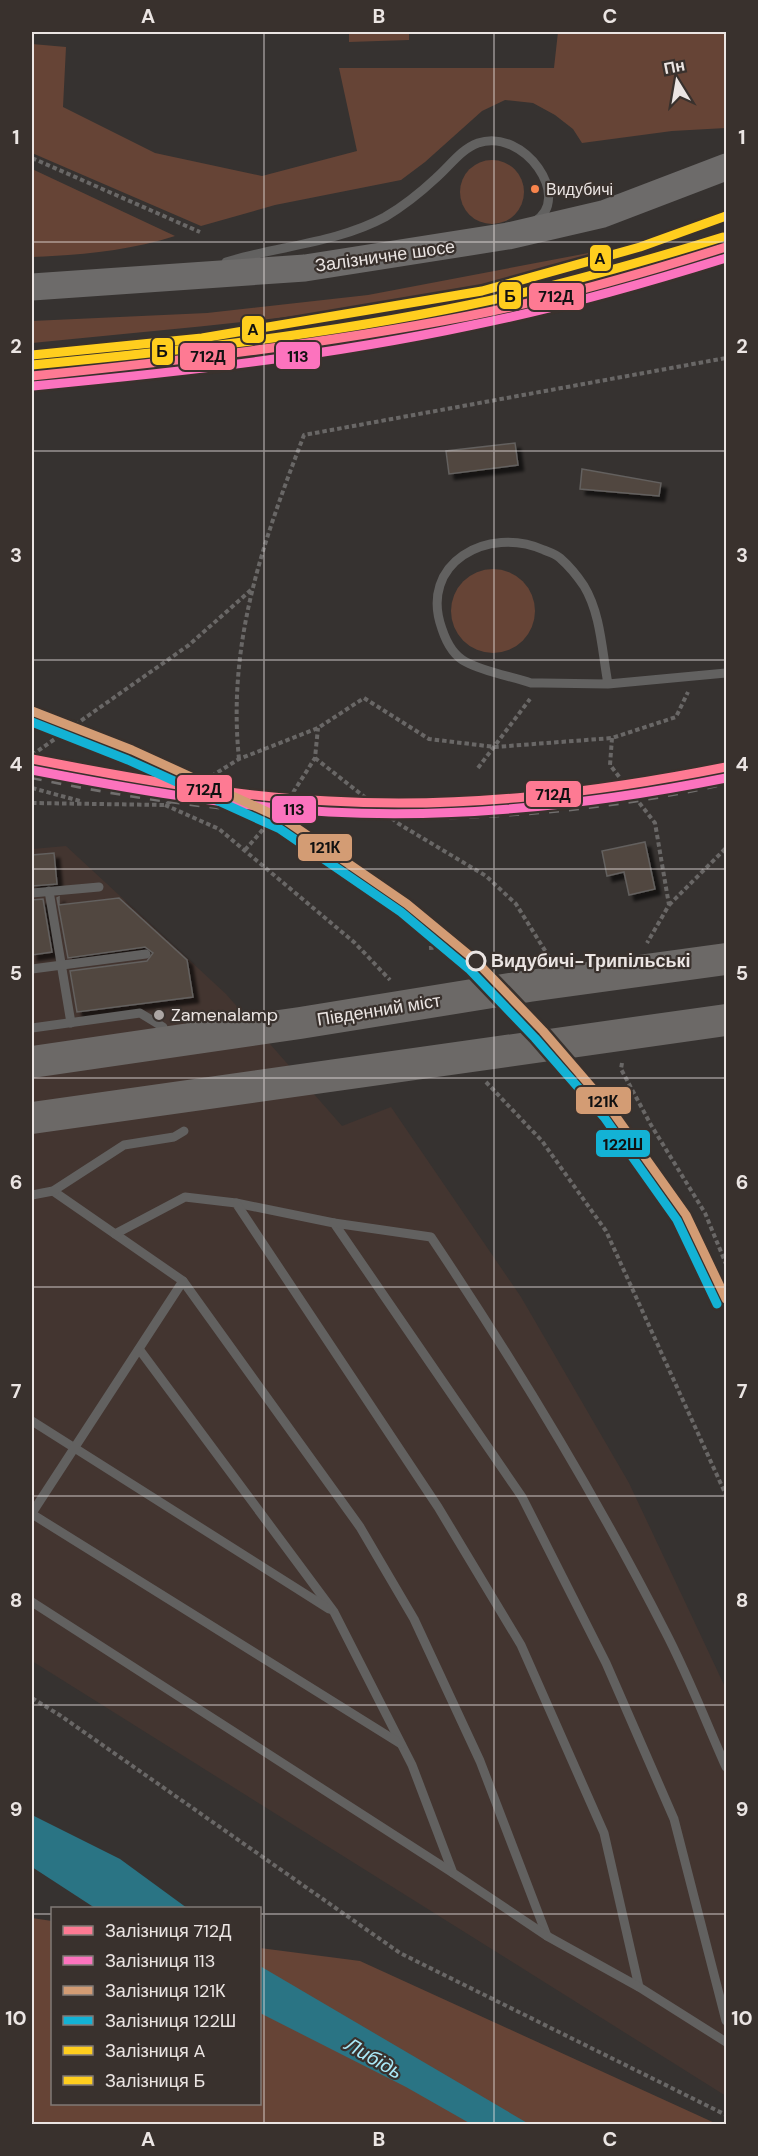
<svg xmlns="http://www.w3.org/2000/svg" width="758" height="2156" font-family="'DM Sans',sans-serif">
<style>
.built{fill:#433530}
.green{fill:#664436}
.water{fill:#2a7484}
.building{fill:#51473f;stroke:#63605e;stroke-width:1.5;filter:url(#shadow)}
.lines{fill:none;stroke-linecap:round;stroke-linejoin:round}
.path{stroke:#696766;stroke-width:4;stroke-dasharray:4.5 3;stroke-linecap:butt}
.lane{stroke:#626160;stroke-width:9}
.secondary{stroke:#6d6b6a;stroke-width:27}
.rail{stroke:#716f6e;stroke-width:4.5;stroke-dasharray:10 10;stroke-linecap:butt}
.primary-bridge{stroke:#6c6967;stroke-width:32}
.rail-1-casing{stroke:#39312d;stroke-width:14}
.rail-2-casing{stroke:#39312d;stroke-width:14}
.rail-3-casing{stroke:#39312d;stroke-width:14}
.rail-4-casing{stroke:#39312d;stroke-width:14}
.rail-5-casing{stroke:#39312d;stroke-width:14}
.rail-6-casing{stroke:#39312d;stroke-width:14}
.rail-1{stroke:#fe7a93;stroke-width:9}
.rail-2{stroke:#fc73be;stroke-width:9}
.rail-3{stroke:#d39c74;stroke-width:9}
.rail-4{stroke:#13b2d5;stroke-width:9}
.rail-5{stroke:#ffce1e;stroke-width:9}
.rail-6{stroke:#ffce1e;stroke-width:9}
.grid{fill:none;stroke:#ebe5e3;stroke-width:1.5;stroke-opacity:0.55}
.bus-dot{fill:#f8844c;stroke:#39312d;stroke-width:2}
.stop-dot{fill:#39312d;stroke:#ebe5e3;stroke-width:3}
.poi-dot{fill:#aca6a4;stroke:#39312d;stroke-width:2}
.labels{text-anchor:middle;stroke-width:4.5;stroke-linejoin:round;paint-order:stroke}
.bus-label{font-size:16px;fill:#ebe5e3;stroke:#39312d;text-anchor:start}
.street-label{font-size:18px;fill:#ebe5e3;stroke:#39312d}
.stop-label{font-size:18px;font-weight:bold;fill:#ebe5e3;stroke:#39312d;text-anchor:start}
.poi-label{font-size:18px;fill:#ebe5e3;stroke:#39312d;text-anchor:start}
.water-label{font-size:20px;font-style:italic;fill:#aae9f8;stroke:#39312d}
.line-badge{stroke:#39312d;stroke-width:2}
.pale-badge-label{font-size:16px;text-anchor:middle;font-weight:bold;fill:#111}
.neatline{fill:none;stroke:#ebe5e3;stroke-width:2}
.grid-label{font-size:20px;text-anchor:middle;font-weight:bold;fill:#ebe5e3}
</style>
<defs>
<filter id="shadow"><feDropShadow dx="5.5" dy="5.5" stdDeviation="1.5" flood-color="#0009"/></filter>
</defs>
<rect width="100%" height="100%" fill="#363230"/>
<polygon class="built" points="66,846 226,994 342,1126 391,1107 521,1297 629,1483 726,1689 726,2096 32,1661 32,849"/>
<g class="green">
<polygon points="349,32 409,32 409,40 349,42"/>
<polygon points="558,32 726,32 726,128 672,131 582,143 573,129 555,115 533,103 505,100 482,111 425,162 401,180 275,205 201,226 32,153 32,44 66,47 63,107 155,153 262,176 357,151 339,68 554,68"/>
<circle cx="492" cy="192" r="32"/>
<path d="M32,169L175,236C128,251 81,255 32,257Z"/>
<path d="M620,247C582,257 545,270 506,279C351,316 190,327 32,343V321L207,313L368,295Z"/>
<circle cx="493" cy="611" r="42"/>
<polygon points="32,1918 52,1921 52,2104 260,2104 260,1948 360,1961 717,2124 32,2124"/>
</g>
<g class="water">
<polygon points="32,1815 120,1859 187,1908 95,1908 32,1867"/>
<polygon points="260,1966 529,2124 471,2124 406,2087 260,2013"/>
</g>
<g class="building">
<polygon points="515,443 518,465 449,474 446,451"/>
<polygon points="582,469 661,483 659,496 580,489"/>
<polygon points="645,842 655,889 629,895 624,872 607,876 602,851"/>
<polygon points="54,853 57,884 32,886 32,855"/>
<polygon points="59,897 59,905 119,898 187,960 193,997 77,1012 70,971 147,961 153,953 145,947 68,958 57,898"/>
<polygon points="43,899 52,952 32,955 32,900"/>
</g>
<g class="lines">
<g class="path">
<polyline points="32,158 200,232"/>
<polyline points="612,738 610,765 655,823 669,905 647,943"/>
<polyline points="32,755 189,645 252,589"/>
<polyline points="315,758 399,824 486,876 516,904 549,957"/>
<path d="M239,759C227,642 263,542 304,435L726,358"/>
<polyline points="478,768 530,699"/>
<polyline points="32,788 80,801"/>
<polyline points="32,803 165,805 239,759 318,728 364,698 429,739 495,747 612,738 676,717 688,692"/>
<polyline points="165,805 219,829 355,943 390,980"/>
<polyline points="245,850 287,802 315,758 318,728"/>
<polyline points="669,905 726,848"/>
<polyline points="429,948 443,947"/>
<polyline points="622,1063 621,1069 651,1125 705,1213 726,1264"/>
<polyline points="486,1082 542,1141 606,1231 726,1495"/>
<polyline points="32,1698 61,1716 400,1953 726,2115"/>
</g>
<g class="lane">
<path d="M226,262C278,246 337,243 385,217C402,207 421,192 436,178C449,167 461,149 478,143C524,127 574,199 534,222"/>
<path d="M608,684C602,652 601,614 584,586C578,577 568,565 560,558C556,554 549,552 544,550C488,525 418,563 442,629C446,641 454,656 466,662C485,672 510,676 531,683H542L608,684L726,673"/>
<polyline points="49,891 71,1023"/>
<polyline points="32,893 99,887"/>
<polyline points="32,969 146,954"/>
<polyline points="32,1028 140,1013 163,1027"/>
<polyline points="53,1191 183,1281 360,1527 414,1619 480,1761 547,1936"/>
<polyline points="32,1195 53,1191 124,1145 174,1137 184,1131"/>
<polyline points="236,1203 334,1223 522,1497 606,1663 674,1819 726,2021"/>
<path d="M334,1223L431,1237C516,1364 595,1494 665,1631C688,1675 706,1722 726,1767"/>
<polyline points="115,1234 185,1197 236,1203 438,1507 521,1645 604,1833 639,1987"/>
<polyline points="139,1349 334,1612 412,1765 453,1873 547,1936 639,1987 726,2042"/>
<polyline points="32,1421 329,1609"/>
<polyline points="32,1513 183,1281"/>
<polyline points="32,1514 401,1744"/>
<polyline points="32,1602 453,1873"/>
</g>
<polyline class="secondary" points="32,287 305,268 508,236 603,214 726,167"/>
<path class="rail" d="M32,777C260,825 498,835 726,783"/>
<g class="primary-bridge">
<polyline points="32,1062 300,1023 529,986 726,959"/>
<polyline points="32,1118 726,1020"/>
</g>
<defs>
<g id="rail-1">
<path d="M32,376C178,361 323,344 468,316C555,299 641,274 726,247"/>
<path d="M32,759C130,778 229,796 329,801C462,809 595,793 726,767"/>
</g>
<g id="rail-2">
<path d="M33,386C180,372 328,356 473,325C559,308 643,284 726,258"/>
<path d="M32,770C130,789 229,806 329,812C462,819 596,804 726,778"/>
</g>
<polyline id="rail-3" points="32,711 132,750 285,820 407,904 476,961 543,1031 612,1111 686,1215 726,1299"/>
<polyline id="rail-4" points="32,722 128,760 280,829 401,912 469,969 535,1038 604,1117 677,1220 717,1304"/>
<polyline id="rail-5" points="32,355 202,338 482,291 640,247 726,216"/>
<path id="rail-6" d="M32,365C178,351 324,335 468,305C555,287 639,263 723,237"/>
</defs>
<use href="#rail-1" class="rail-1-casing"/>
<use href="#rail-2" class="rail-2-casing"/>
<use href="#rail-3" class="rail-3-casing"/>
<use href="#rail-4" class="rail-4-casing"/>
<use href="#rail-5" class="rail-5-casing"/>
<use href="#rail-6" class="rail-6-casing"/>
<use href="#rail-1" class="rail-1"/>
<use href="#rail-2" class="rail-2"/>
<use href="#rail-3" class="rail-3"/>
<use href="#rail-4" class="rail-4"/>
<use href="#rail-5" class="rail-5"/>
<use href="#rail-6" class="rail-6"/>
</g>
<path class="grid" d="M264,32V2124M494,32V2124M32,242H726M32,451H726M32,660H726M32,869H726M32,1078H726M32,1287H726M32,1496H726M32,1705H726M32,1914H52M260,1914H726"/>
<circle class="bus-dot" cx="535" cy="189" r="5"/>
<circle class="stop-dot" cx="476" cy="961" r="9"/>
<circle class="poi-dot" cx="159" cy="1015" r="6"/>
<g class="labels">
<g class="bus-label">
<text x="546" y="195">Видубичі</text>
</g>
<g class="street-label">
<text transform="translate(385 256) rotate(-8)" y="6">Залізничне шосе</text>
<text transform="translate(379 1010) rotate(-9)" y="6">Південний міст</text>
</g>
<g class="stop-label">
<text x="491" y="967">Видубичі-Трипільські</text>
</g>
<g class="poi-label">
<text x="171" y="1021">Zamenalamp</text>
</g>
<g class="water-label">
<text transform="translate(374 2058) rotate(30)" y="7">Либідь</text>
</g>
</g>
<g class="line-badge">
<rect x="589" y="244" width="23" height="28" rx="6" fill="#ffce1e"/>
<rect x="498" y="281" width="24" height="29" rx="6" fill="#ffce1e"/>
<rect x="528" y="282" width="57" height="29" rx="6" fill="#fe7a93"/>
<rect x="241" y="315" width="24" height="29" rx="6" fill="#ffce1e"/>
<rect x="151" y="337" width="23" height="29" rx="6" fill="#ffce1e"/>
<rect x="275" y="341" width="46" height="29" rx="6" fill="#fc73be"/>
<rect x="179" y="342" width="57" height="29" rx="6" fill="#fe7a93"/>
<rect x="176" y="774" width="57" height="29" rx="6" fill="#fe7a93"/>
<rect x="525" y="780" width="57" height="28" rx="6" fill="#fe7a93"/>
<rect x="271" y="795" width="46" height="29" rx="6" fill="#fc73be"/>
<rect x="297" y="833" width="56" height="29" rx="6" fill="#d39c74"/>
<rect x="575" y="1086" width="57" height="29" rx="6" fill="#d39c74"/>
<rect x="595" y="1129" width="56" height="29" rx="6" fill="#13b2d5"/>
</g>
<g class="pale-badge-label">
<text x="600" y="264">A</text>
<text x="510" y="302">Б</text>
<text x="556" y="302">712Д</text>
<text x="253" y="335">A</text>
<text x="162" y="357">Б</text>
<text x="298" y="362">113</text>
<text x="208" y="362">712Д</text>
<text x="204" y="795">712Д</text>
<text x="553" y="800">712Д</text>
<text x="294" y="815">113</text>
<text x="325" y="853">121К</text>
<text x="603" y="1107">121К</text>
<text x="623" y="1150">122Ш</text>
</g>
<rect width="758" height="2156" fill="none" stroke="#39312d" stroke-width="66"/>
<rect x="51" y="1907" width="210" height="198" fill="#39312d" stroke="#807976" stroke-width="1.5"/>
<rect x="63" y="1926" width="30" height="9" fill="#fe7a93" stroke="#807976" stroke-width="1.5"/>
<text x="105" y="1937" font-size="18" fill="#ebe5e3">Залізниця 712Д</text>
<rect x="63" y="1956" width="30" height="9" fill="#fc73be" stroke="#807976" stroke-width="1.5"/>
<text x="105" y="1967" font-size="18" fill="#ebe5e3">Залізниця 113</text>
<rect x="63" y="1986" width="30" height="9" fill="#d39c74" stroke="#807976" stroke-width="1.5"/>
<text x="105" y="1997" font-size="18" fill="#ebe5e3">Залізниця 121К</text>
<rect x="63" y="2016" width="30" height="9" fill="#13b2d5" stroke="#807976" stroke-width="1.5"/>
<text x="105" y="2027" font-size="18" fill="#ebe5e3">Залізниця 122Ш</text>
<rect x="63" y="2046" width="30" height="9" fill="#ffce1e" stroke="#807976" stroke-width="1.5"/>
<text x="105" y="2057" font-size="18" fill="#ebe5e3">Залізниця A</text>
<rect x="63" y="2076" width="30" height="9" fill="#ffce1e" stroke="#807976" stroke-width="1.5"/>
<text x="105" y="2087" font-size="18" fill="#ebe5e3">Залізниця Б</text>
<g transform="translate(677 81) rotate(349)" stroke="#39312d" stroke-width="4.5" paint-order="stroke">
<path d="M0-4.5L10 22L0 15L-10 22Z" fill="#ebe5e3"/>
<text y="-9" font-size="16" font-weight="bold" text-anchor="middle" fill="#ebe5e3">Пн</text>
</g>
<rect x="33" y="33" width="692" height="2090" class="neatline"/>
<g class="grid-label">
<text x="148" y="23">A</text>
<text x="379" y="23">B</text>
<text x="610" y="23">C</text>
<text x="16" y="144">1</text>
<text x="742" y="144">1</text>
<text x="16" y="353">2</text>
<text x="742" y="353">2</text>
<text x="16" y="562">3</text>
<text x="742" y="562">3</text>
<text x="16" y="771">4</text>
<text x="742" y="771">4</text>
<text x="16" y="980">5</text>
<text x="742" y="980">5</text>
<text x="16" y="1189">6</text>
<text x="742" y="1189">6</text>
<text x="16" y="1398">7</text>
<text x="742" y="1398">7</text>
<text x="16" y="1607">8</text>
<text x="742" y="1607">8</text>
<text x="16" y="1816">9</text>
<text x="742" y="1816">9</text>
<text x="16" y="2025">10</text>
<text x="742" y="2025">10</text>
<text x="148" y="2146">A</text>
<text x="379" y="2146">B</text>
<text x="610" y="2146">C</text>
</g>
</svg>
